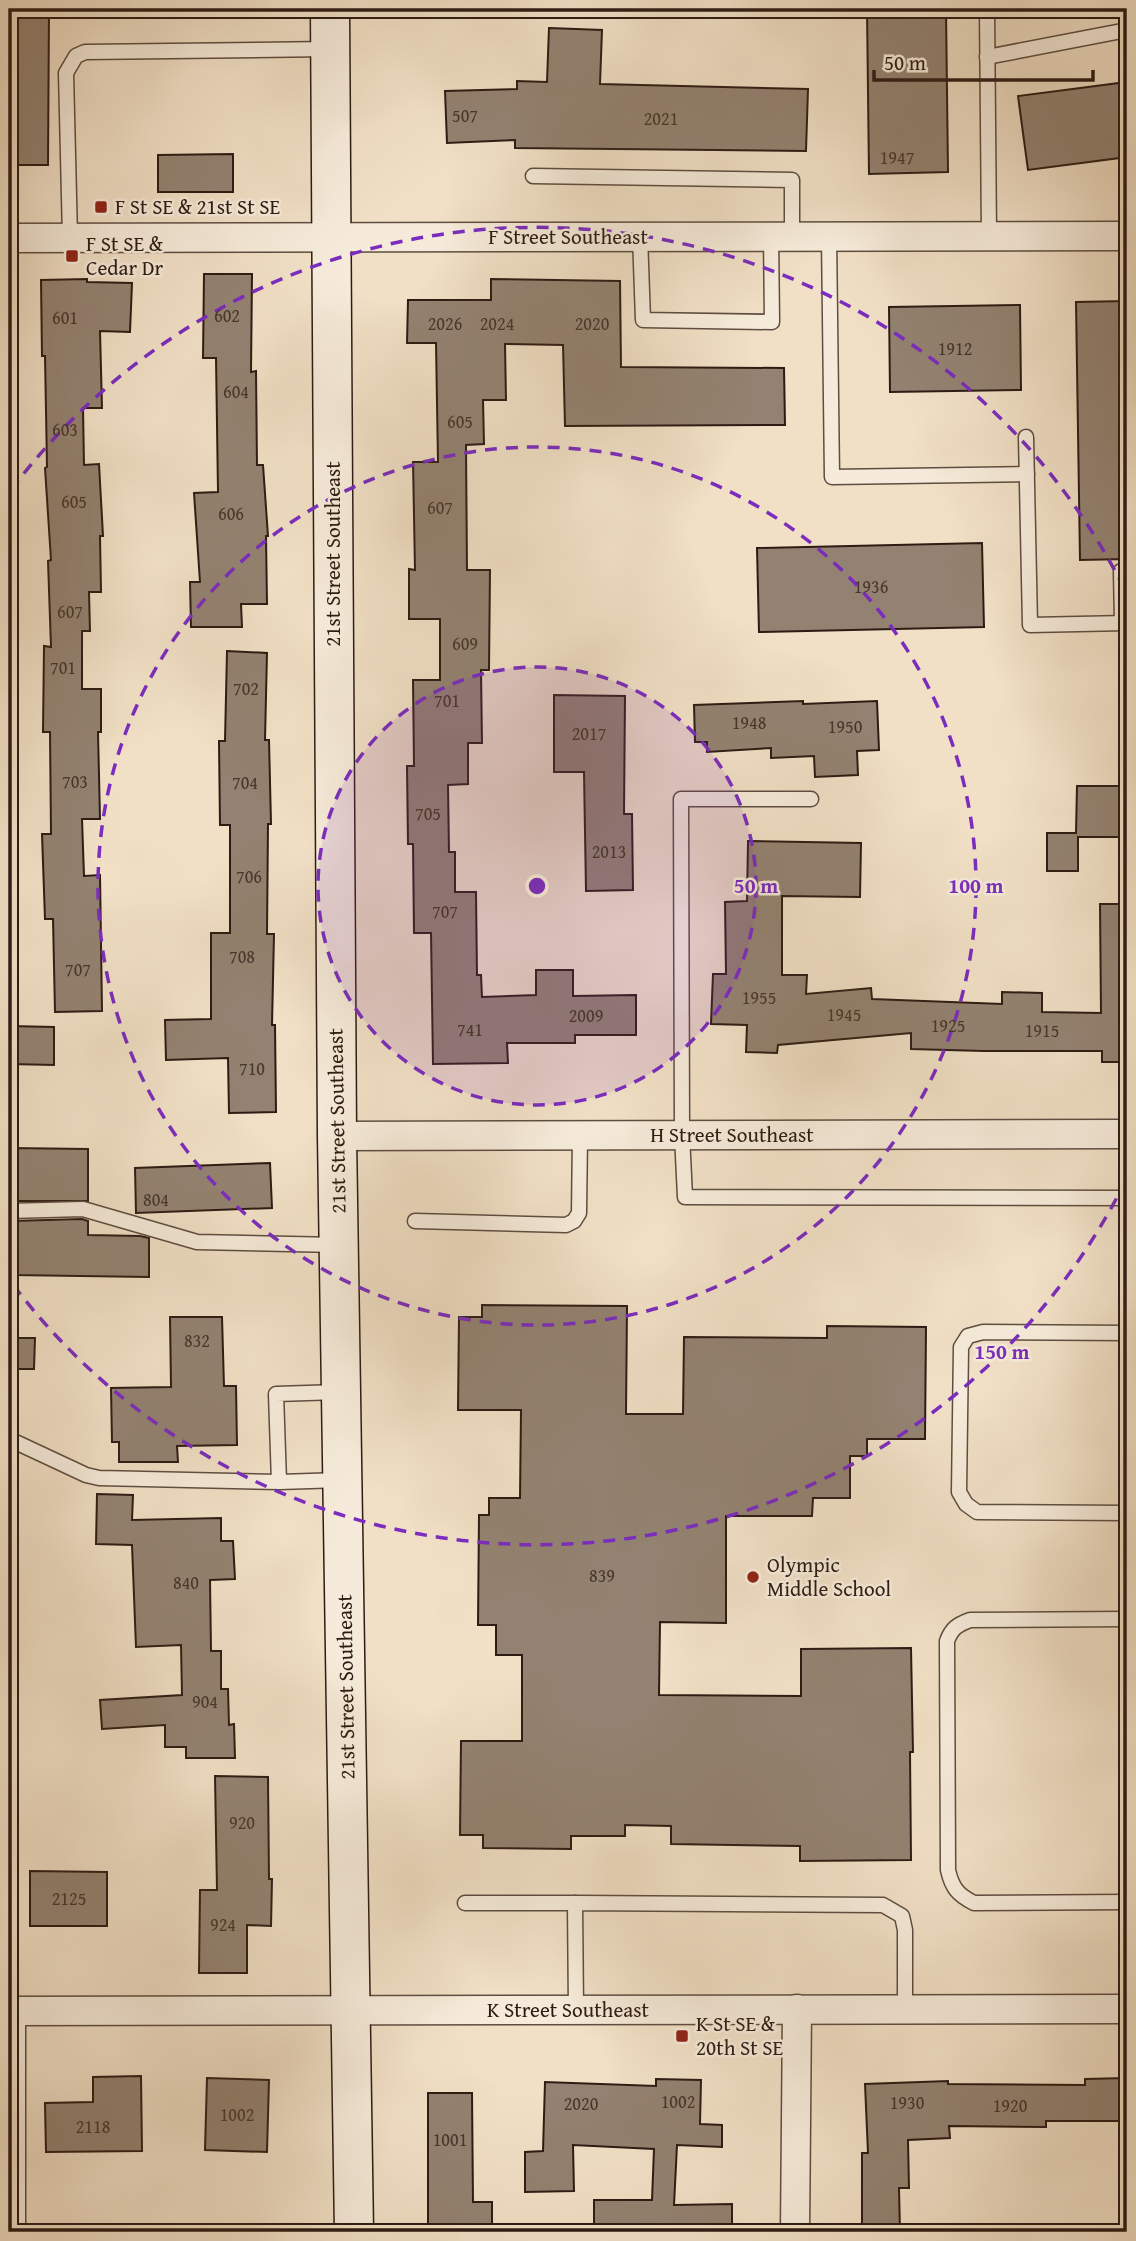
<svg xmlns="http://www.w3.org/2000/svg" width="1136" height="2241" font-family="'Gentium Book Plus',serif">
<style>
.building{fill:#938271;stroke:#2d1c14;stroke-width:2}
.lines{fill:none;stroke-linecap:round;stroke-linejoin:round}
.lane-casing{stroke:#5e4d40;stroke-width:17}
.street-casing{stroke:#5e4d40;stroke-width:31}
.secondary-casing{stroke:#2d1c14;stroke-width:41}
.lane{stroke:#f6ebda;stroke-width:14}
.street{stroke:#f6ebda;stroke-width:28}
.secondary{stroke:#f6ebda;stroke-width:38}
.ring{fill:none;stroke:#7b2cbf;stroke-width:3.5;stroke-dasharray:12 9}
.poi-dot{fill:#8f2418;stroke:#f6ebda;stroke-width:2.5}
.labels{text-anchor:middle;stroke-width:5;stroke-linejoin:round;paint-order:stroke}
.number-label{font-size:18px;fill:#46362b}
.poi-label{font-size:21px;fill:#2d1c14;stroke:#f6ebda;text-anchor:start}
.street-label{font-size:21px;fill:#2d1c14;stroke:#f6ebda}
.centre{fill:#7b2cbf;stroke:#f6ebda;stroke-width:3.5}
.ring-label{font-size:21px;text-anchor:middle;font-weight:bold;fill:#7b2cbf;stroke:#f6ebda;stroke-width:5;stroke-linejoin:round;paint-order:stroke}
</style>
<rect width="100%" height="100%" fill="#f1e0c6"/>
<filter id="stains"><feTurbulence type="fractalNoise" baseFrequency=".00286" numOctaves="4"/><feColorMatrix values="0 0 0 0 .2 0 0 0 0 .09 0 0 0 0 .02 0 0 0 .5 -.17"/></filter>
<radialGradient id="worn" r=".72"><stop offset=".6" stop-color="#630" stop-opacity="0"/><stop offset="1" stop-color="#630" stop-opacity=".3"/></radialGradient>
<g class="building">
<polygon points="9,9 49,9 48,165 9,165"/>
<polygon points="867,9 946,9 948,172 869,174"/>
<polygon points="549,28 602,30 600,84 808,89 806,151 515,148 515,140 447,143 445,91 517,89 517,81 547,82"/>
<polygon points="1127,82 1127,157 1028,170 1018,96"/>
<polygon points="233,154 233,192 158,192 158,155"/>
<polygon points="204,274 252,274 251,372 256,371 257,465 263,465 268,536 266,536 267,604 241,604 242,627 191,627 190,582 200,582 194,493 218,492 216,358 203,358"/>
<polygon points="87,279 87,282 132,283 130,332 100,331 102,408 83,408 84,465 99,464 103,536 100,536 101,592 89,592 90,631 82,631 82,689 101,689 101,732 98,732 100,819 82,819 84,876 100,875 102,1011 55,1012 53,919 45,919 42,834 51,834 50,732 43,732 44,646 51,647 48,561 51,560 45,468 47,467 45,356 42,356 41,280"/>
<polygon points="491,279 620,281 621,367 784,368 785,425 565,426 563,345 505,344 506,400 483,400 484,444 466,445 467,570 490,570 489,670 481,670 482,743 468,743 468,784 448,785 449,852 455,852 455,892 476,892 477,975 481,975 482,997 536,995 536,970 573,970 573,996 636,995 636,1035 575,1035 575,1043 507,1043 508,1063 433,1064 431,933 414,933 413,844 408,844 407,766 414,766 413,680 440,680 440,619 409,619 409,569 415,570 413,462 438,462 436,343 407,343 408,300 491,300"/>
<polygon points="1127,301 1127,559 1080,560 1076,302"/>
<polygon points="1020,305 1021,390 890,392 889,307"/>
<polygon points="982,543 984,627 759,632 757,548"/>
<polygon points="227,651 267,653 265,740 269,740 271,824 268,824 267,934 274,934 272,1025 275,1025 276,1112 229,1113 228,1058 166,1060 165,1020 211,1019 211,933 230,933 230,825 220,825 219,741 225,741"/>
<polygon points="554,695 625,696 624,814 632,814 633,890 586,891 584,772 554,772"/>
<polygon points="803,701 803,704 877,701 879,750 857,751 858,775 815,777 814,756 771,758 771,748 707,752 707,742 695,742 694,705"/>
<polygon points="1077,786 1127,786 1127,837 1078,837 1078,871 1047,871 1047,833 1076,833"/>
<polygon points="748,841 861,843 860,897 782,896 782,975 807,975 806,994 871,988 872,999 1002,1004 1002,992 1042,993 1042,1012 1101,1013 1100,904 1127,904 1127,1062 1102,1062 1102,1051 984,1051 911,1049 911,1033 778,1045 777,1053 746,1052 747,1025 711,1024 713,974 726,974 725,902 747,901"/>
<polygon points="9,1026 54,1027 54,1065 9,1064"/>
<polygon points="9,1148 88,1149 88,1201 12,1201 12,1191 9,1191"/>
<polygon points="270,1163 272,1208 136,1213 135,1168"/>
<polygon points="82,1219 88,1221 88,1235 140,1236 149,1238 149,1277 12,1275 12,1221"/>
<polygon points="482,1305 627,1306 626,1414 683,1414 684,1337 827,1338 827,1326 926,1327 925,1439 867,1439 867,1456 850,1456 850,1498 813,1498 812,1516 726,1516 726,1623 660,1622 659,1695 801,1696 801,1649 911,1648 913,1752 910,1752 911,1860 800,1861 800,1846 671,1844 671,1826 625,1825 625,1836 571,1836 571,1849 483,1848 483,1835 460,1835 461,1741 522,1741 522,1655 496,1655 496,1625 478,1625 479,1515 489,1515 489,1498 520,1498 521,1410 458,1410 459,1317 482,1317"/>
<polygon points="170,1317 222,1317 224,1386 236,1386 237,1445 177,1446 178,1462 119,1462 119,1442 112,1442 111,1388 171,1387"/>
<polygon points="9,1338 35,1338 34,1369 9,1369"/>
<polygon points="97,1494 133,1495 132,1520 221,1518 221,1541 233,1541 235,1579 210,1580 211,1651 221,1651 221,1689 228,1689 229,1725 234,1724 235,1758 186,1758 186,1747 165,1747 165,1725 102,1729 100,1700 182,1695 181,1645 136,1647 132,1545 96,1544"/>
<polygon points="215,1776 268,1777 269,1879 272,1879 271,1926 247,1925 247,1973 199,1973 200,1890 217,1890"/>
<polygon points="30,1871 107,1872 107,1926 30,1926"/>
<polygon points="141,2076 142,2151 46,2152 45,2103 93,2102 93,2077"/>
<polygon points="207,2078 269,2080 267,2152 205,2150"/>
<polygon points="1127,2078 1127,2121 1046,2121 1046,2127 949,2126 950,2138 908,2140 909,2188 899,2188 900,2232 862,2232 862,2153 868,2153 865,2084 948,2081 948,2084 1085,2085 1085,2079"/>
<polygon points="656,2079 701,2080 700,2124 722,2125 722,2147 677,2145 674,2205 732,2204 732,2232 594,2232 594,2200 652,2200 654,2149 573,2145 574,2191 525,2192 525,2152 543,2151 545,2082 656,2086"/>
<polygon points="428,2093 472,2093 473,2202 492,2202 492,2232 428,2232"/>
</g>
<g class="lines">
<defs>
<g id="lane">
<polyline points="987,9 989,236"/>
<polyline points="987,57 1127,30"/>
<polyline points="533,176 792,180 792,236"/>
<polyline points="640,236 643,320 772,322 771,236"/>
<polyline points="829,236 832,477 1027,474"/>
<polyline points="70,238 66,73 76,56 85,52 329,49"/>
<polyline points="1026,437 1030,625 1127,623"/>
<polyline points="1121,571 1122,623"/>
<polyline points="811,799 681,799 682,1135 685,1197 1127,1198"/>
<polyline points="9,1211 83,1209 197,1242 338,1245"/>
<polyline points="415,1221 566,1225 574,1221 579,1213 580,1136"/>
<polyline points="1127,1333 983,1332 968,1336 961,1347 959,1492 966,1504 977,1512 1127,1513"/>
<polyline points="339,1392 276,1394 279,1482 341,1480"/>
<polyline points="9,1439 86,1475 99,1478 279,1482"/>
<path d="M1127,1619L970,1620C957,1625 952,1628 947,1641L948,1870C952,1888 958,1895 974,1903L1127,1902"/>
<polyline points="465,1903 575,1903"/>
<polyline points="576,2010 575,1903 883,1905 902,1916 905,1930 905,2009"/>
<polyline points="18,2011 18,2232"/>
</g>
<g id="street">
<polyline points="9,238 1127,236"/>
<polyline points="337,1136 1127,1134"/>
<polyline points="9,2011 1127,2009"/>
<polyline points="795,2232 797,2009"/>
</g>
<polyline id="secondary" points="330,9 337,1136 354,2232"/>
</defs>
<use href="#lane" class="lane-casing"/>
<use href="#street" class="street-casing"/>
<use href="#secondary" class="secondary-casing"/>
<use href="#lane" class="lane"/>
<use href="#street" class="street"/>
<use href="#secondary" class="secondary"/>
</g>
<circle cx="537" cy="886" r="219" fill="#7b2cbf" fill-opacity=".12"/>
<g class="ring">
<circle cx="537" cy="886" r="219"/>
<circle cx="537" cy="886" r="439"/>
<path d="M1126 1180A658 658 0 0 1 11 1282M11 490A658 658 0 0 1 1126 592"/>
</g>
<g class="poi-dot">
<rect x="94" y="200" width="14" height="14" rx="3.5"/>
<rect x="65" y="249" width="14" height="14" rx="3.5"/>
<circle cx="753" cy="1577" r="7"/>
<rect x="675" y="2029" width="14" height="14" rx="3.5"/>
</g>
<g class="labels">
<g class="number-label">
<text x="465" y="122">507</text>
<text x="661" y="125">2021</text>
<text x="897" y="164">1947</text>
<text x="227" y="322">602</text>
<text x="65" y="324">601</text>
<text x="445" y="330">2026</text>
<text x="497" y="330">2024</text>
<text x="592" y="330">2020</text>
<text x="955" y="355">1912</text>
<text x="236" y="398">604</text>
<text x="460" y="428">605</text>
<text x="65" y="436">603</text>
<text x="74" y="508">605</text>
<text x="440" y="514">607</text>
<text x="231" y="520">606</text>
<text x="871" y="593">1936</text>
<text x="70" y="618">607</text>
<text x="465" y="650">609</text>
<text x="63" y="674">701</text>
<text x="246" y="695">702</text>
<text x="447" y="707">701</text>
<text x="749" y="729">1948</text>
<text x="845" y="733">1950</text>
<text x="589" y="740">2017</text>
<text x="75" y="788">703</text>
<text x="245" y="789">704</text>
<text x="428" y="820">705</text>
<text x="609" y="858">2013</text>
<text x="249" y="883">706</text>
<text x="445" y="918">707</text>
<text x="242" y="963">708</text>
<text x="78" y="976">707</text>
<text x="759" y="1004">1955</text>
<text x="844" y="1021">1945</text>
<text x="586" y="1022">2009</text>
<text x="948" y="1032">1925</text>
<text x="470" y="1036">741</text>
<text x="1042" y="1037">1915</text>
<text x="252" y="1075">710</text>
<text x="156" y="1206">804</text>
<text x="197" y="1347">832</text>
<text x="602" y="1582">839</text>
<text x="186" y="1589">840</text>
<text x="205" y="1708">904</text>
<text x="242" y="1829">920</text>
<text x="69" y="1905">2125</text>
<text x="223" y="1931">924</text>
<text x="678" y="2108">1002</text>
<text x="907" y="2109">1930</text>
<text x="581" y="2110">2020</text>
<text x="1010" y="2112">1920</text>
<text x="237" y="2121">1002</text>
<text x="93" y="2133">2118</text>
<text x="450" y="2146">1001</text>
</g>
<g class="poi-label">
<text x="115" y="214">F St SE &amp; 21st St SE</text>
<text x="86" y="251">F St SE &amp;<tspan x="86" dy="24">Cedar Dr</tspan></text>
<text x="767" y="1572">Olympic<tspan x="767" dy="24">Middle School</tspan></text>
<text x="696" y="2031">K St SE &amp;<tspan x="696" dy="24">20th St SE</tspan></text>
</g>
<g class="street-label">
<text x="568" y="244">F Street Southeast</text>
<text transform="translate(333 554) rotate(-90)" y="7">21st Street Southeast</text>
<text transform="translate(337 1121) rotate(-91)" y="7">21st Street Southeast</text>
<text x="732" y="1142">H Street Southeast</text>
<text transform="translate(346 1687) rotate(-91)" y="7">21st Street Southeast</text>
<text x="568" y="2017">K Street Southeast</text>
</g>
</g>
<circle cx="537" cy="886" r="10" class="centre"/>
<g class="ring-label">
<text x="756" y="893">50 m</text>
<text x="976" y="893">100 m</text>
<text x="1002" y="1359">150 m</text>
</g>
<rect width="1136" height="2241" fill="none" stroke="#f1e0c6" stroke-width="35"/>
<rect x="10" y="10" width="1115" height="2220" fill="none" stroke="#2d1c14" stroke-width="3.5"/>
<rect x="18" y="18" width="1101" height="2206" fill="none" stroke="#2d1c14" stroke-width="2"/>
<path d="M874 70v10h219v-10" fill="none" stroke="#2d1c14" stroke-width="3.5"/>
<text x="884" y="70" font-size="21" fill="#2d1c14" stroke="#f6ebda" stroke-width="5" paint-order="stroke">50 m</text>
<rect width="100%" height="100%" filter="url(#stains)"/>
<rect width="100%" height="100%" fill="url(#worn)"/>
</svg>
